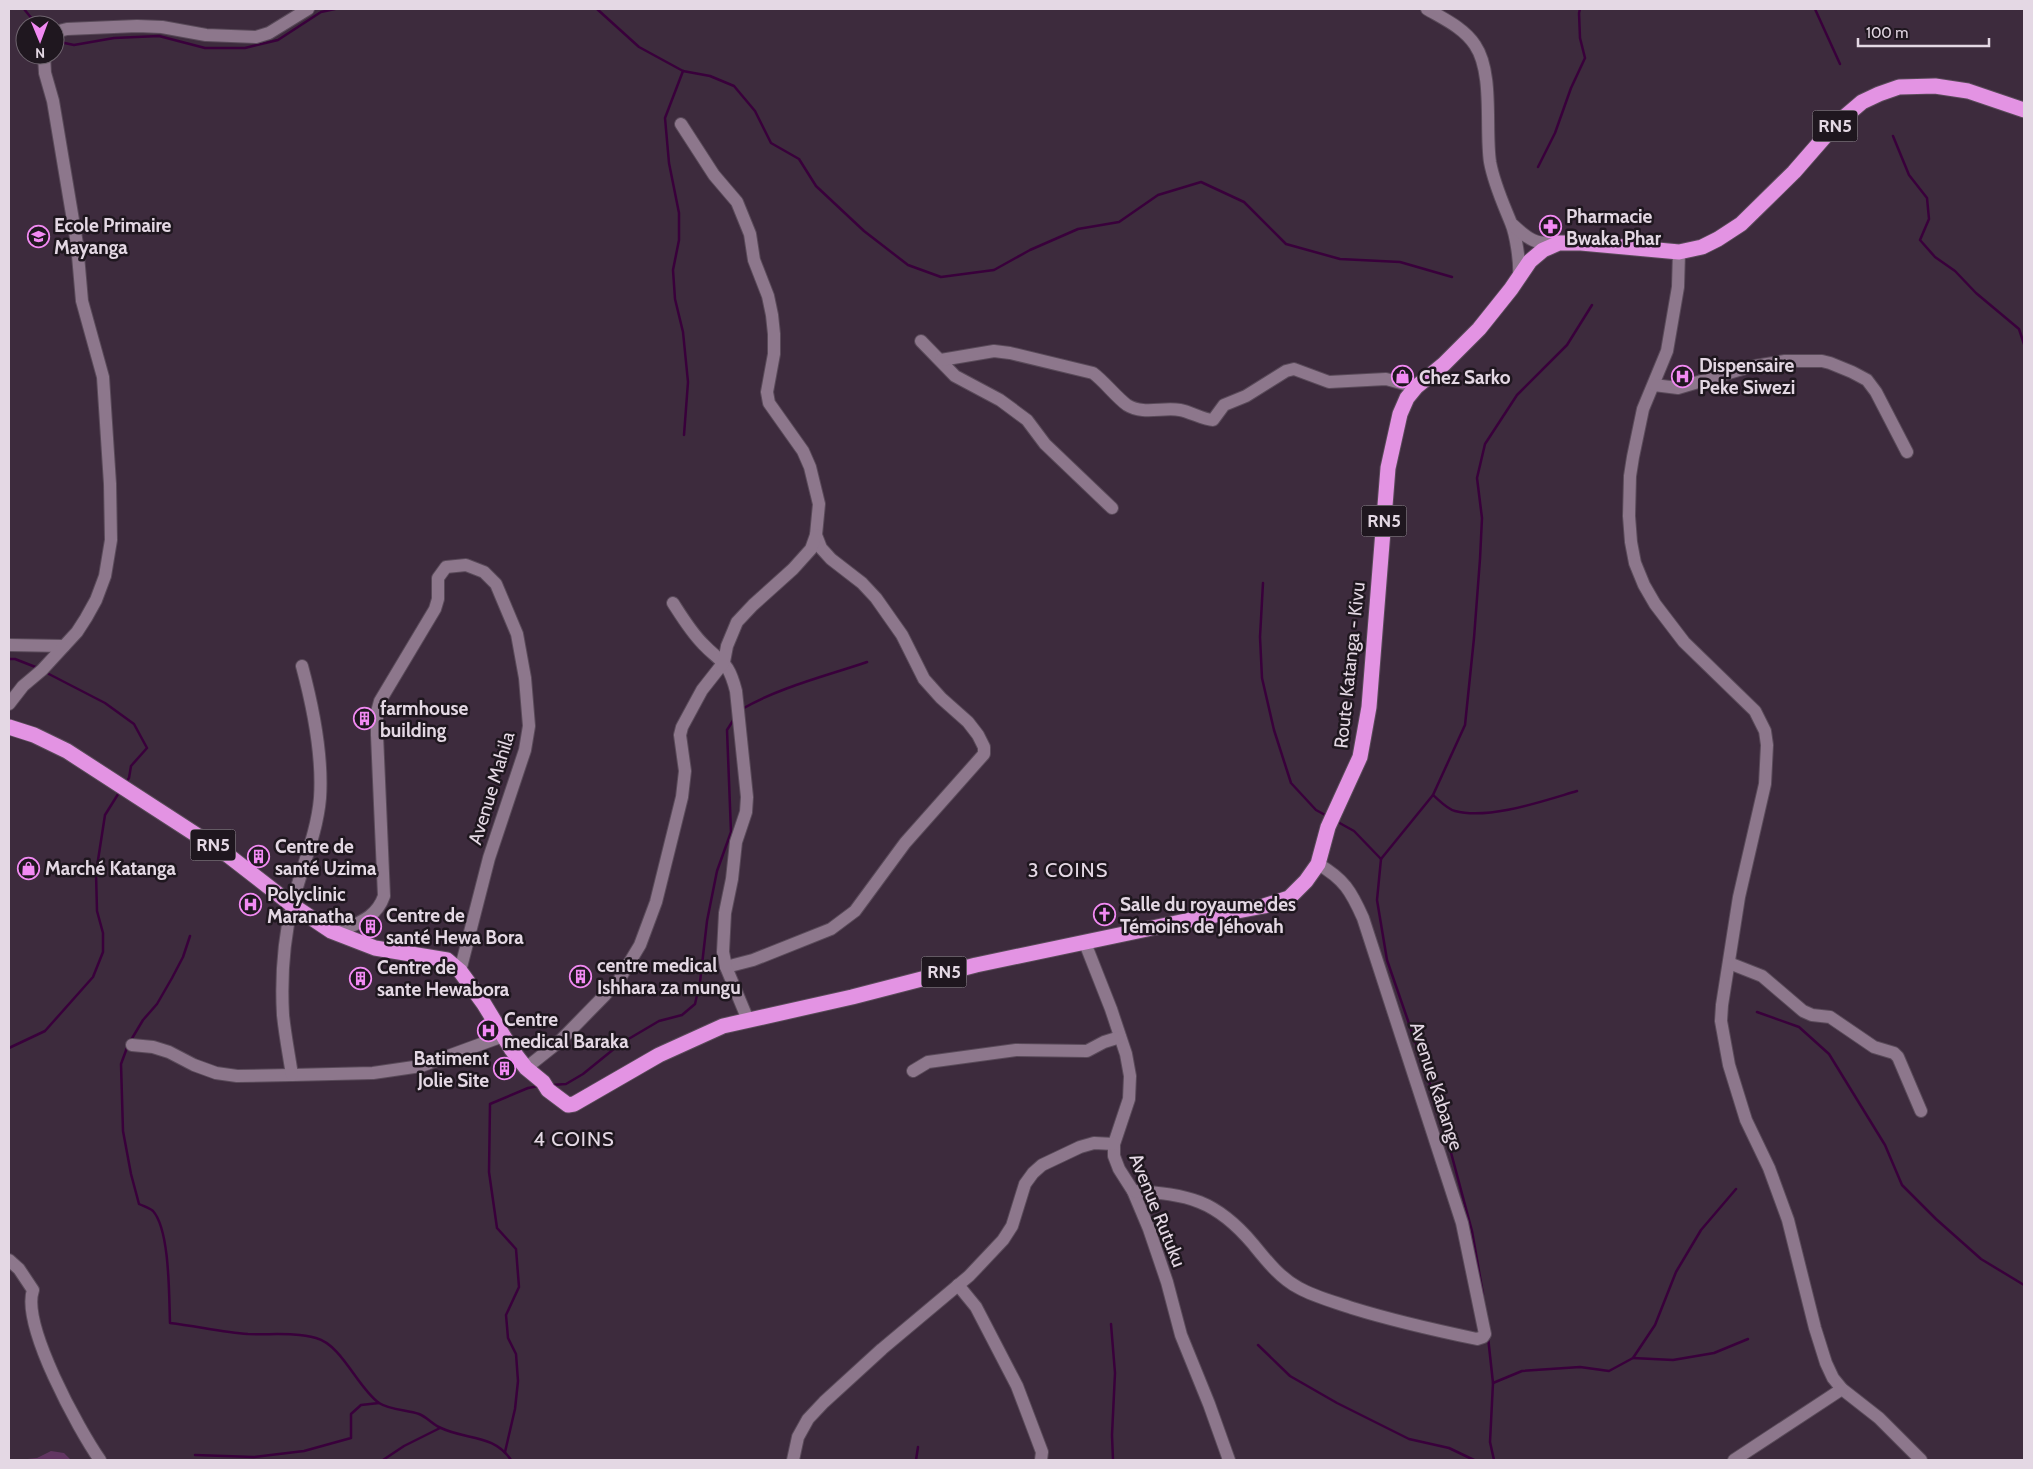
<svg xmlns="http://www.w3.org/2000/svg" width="2033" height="1469" font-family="Cabin,sans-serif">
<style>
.green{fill:#623662}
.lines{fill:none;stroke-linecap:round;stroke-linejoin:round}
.stream{stroke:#39003b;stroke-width:2.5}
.minor-casing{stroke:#594a59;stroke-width:14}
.highway-casing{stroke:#594a59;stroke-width:17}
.minor{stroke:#8d778c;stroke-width:12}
.highway{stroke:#e393e3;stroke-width:15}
.labels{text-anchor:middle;stroke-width:5;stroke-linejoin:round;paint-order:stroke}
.shield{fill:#1f171f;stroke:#a99ea9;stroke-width:1}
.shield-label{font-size:18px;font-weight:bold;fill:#e4d8e4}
.poi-label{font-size:19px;font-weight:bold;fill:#e4d8e4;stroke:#1f171f;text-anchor:start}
.street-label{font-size:19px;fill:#e4d8e4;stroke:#1f171f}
.neighbourhood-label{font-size:20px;letter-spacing:1px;fill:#e4d8e4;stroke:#1f171f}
</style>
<rect width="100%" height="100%" fill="#3d2b3d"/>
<polygon class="green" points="51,1451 64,1453 71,1460 17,1460 37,1458"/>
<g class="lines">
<g class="stream">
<polyline points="24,9 37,25"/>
<polyline points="597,9 639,47 683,71 710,76 734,86 755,111 771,143 799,159 816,186 864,231 908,265 941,277 994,270 1030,250 1078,229 1119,222 1158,195 1201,182 1244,202 1286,244 1340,259 1400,262 1452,277"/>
<polyline points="1815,9 1840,64"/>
<polyline points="55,41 74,45 114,38 159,36 205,48 245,48 278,40 321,12 335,9"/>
<polyline points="683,71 665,118 669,163 679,213 679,240 673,270 675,299 683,332 688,382 684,435"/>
<polyline points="1893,136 1909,175 1927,198 1929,219 1920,240 1935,257 1955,271 1976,293 2019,329 2024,344"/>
<polyline points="1538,167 1555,133 1571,88 1585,58 1580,38 1579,13 1580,9"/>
<polyline points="1263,583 1260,637 1262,678 1274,730 1291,783 1316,810 1327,816"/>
<polyline points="9,659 15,659 38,668"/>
<polyline points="45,672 105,703 134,724 147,748 131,766 129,778 126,782"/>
<path d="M742,709C780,687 826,676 867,662"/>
<path d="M1433,795C1439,800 1447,809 1455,811C1489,820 1543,801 1577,791"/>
<polyline points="1336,821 1354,831 1381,859"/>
<polyline points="1757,1012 1799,1027 1829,1054 1885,1145 1902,1185 1936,1219 1981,1259 2024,1285"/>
<polyline points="131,1040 143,1020 157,1004 172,978 183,957 190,936"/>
<path d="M128,1045L121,1064L123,1131L131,1174L139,1204C143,1206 150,1208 153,1211C170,1230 169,1297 170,1323C196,1326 222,1332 248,1334C271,1335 295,1332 316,1338C342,1345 357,1387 379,1403C390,1410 407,1410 419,1414C427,1417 433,1425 441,1428C466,1440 494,1434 511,1460"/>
<polyline points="9,1048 45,1031 93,977 103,952 103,933 97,911 96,873 105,815 120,791"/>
<polyline points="552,1085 566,1084 583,1074 620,1044 659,1021 682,1015 695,1004 700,982 707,921 717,871 731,832 727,730 734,719"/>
<polyline points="1483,1294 1472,1231 1442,1119 1387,960 1377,900 1381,859 1433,795 1465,725 1474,638 1480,559 1482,518 1477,478 1485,444 1517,395 1567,345 1592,305"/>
<polyline points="1111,1324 1115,1373 1112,1435 1113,1460"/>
<polyline points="1488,1337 1493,1383 1490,1442 1494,1460"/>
<polyline points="1258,1345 1290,1376 1337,1403 1409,1439 1449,1448 1474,1460"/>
<polyline points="1633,1358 1673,1360 1714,1353 1748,1339"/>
<polyline points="1493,1383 1522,1371 1580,1367 1609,1371 1633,1358 1655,1325 1676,1272 1701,1230 1736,1189"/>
<polyline points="505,1452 515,1409 518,1381 516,1354 508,1338 506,1315 519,1287 516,1249 497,1228 489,1172 490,1104 528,1088 539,1086"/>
<polyline points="195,1455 254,1457 304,1451 351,1438 351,1414 361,1405 379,1403"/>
<polyline points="383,1460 404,1446 440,1428"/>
<polyline points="916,1460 918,1447"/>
</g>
<defs>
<g id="minor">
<path d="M1427,9C1444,19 1464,28 1475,45C1494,73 1485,129 1490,162C1494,184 1503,203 1511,223C1516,235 1520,262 1519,275"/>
<polyline points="55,32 67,29 137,26 162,27 206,35 256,37 269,33 308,9"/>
<polyline points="681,124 714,175 737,202 750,234 754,260 768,296 772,315 774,334 774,354 767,392 769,403 803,451 810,467 819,504 816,535 821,548 831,559 862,583 876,598 902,635 924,679 941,698 968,722 978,735 984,747 984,754 905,843 855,911 831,929 753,960 726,967"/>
<path d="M1513,225C1528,239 1536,245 1557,243"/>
<polyline points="1679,252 1678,287 1667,351 1643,409 1633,457 1630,476 1629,516 1631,542 1635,563 1644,585 1655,604 1684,642 1755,711 1765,731 1767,745 1765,784 1739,897 1722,1005 1721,1021 1729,1065 1746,1120 1769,1168 1788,1220 1815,1328 1826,1363 1833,1378 1842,1389 1879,1418 1921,1460"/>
<polyline points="921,341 955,376 1000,400 1027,420 1045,444 1112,508"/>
<path d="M941,360L994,351L1010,353L1093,373C1105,382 1115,396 1127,405C1143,415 1163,407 1180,410C1191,412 1204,420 1213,420L1224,405L1246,396L1286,371L1294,369L1329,382L1386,379L1416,387"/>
<polyline points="1654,385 1678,388 1749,367 1785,361 1822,361 1830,363 1852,372 1867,380 1876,392 1907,452"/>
<path d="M673,603C682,617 691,632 703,644C722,664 728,660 736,691L747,797L746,812L736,842L732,879L725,913L723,952L726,967L748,1020"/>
<polyline points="9,645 64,646"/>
<polyline points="9,704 23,686 42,670 77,632 86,618 96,600 105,576 111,540 110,484 103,377 82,301 77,244 53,101 45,73 44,55"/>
<path d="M336,933C357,923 376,919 384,896L377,735V712L380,701L435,609L438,599V578L446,567L466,565L484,572L496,584L517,634L525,678L529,726L525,750L489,858L460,971"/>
<polyline points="1085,943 1111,1009 1126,1054 1130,1076 1129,1099 1114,1144 1114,1156 1119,1169 1133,1191 1149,1229 1167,1282 1181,1335 1209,1404 1229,1460"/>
<polyline points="1729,963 1762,976 1803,1011 1812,1015 1830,1017 1874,1047 1894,1053 1898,1057 1921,1111"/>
<polyline points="132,1045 153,1047 169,1052 194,1065 216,1073 237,1076 292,1075 373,1073 421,1066 503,1036"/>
<polyline points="526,1068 560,1041 605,995 619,980 640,945 656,902 682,797 685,771 680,735 682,727 702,690 724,662 727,646 737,622 753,605 793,569 811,549 816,535"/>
<polyline points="913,1071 928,1062 1016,1050 1087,1051 1104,1042 1120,1037"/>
<path d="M292,1075C289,1055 285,1035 283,1015C281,979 284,939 292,905C301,869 317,834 320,798C323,754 313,707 302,666"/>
<path d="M1133,1191C1188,1194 1216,1200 1253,1244C1266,1260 1280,1278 1299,1288C1315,1297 1335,1302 1352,1308C1394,1321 1434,1330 1477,1339L1483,1337L1485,1334L1462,1223L1363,918C1351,891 1344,879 1318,864"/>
<path d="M9,1260L19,1269L33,1290C21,1325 79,1430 100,1460"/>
<polyline points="958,1285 976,1307 1017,1386 1042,1452 1041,1460"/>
<polyline points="793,1460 798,1437 808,1419 824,1402 882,1349 969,1276 1003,1240 1012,1226 1025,1184 1033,1173 1042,1165 1080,1147 1094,1143 1114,1144"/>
<polyline points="1734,1460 1842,1389"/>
</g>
<polyline id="highway" points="9,727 34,735 67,751 229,856 292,905 331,931 375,948 447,960 460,971 484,1004 512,1050 526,1068 543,1082 548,1090 568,1105 574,1104 659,1055 723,1026 852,997 976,965 1195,919 1264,906 1289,898 1306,881 1318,864 1328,827 1360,757 1369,707 1388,468 1400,414 1407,398 1416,387 1444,364 1479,329 1511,289 1530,261 1543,250 1559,243 1581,243 1679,252 1702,247 1718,239 1741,224 1794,172 1835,125 1862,102 1879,94 1899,87 1935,86 1968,91 2024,110"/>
</defs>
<use href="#minor" class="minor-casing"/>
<use href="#highway" class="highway-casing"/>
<use href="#minor" class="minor"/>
<use href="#highway" class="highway"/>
</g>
<defs>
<symbol id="pharmacy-ring" viewBox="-11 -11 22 22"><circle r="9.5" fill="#1f171f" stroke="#f28af3" stroke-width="1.5"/><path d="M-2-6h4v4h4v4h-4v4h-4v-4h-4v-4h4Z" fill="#f28af3"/></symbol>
<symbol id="school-ring" viewBox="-11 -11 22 22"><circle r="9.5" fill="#1f171f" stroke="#f28af3" stroke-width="1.5"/><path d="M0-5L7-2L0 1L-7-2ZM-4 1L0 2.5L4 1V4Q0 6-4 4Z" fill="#f28af3"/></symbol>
<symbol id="hospital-ring" viewBox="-11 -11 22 22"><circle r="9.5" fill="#1f171f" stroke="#f28af3" stroke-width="1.5"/><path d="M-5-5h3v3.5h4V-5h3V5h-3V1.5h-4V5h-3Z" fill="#f28af3"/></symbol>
<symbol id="shop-ring" viewBox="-11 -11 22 22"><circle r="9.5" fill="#1f171f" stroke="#f28af3" stroke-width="1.5"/><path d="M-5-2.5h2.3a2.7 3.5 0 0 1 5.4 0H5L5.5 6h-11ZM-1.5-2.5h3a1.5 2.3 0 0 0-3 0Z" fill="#f28af3"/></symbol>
<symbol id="building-ring" viewBox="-11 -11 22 22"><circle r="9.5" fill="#1f171f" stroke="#f28af3" stroke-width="1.5"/><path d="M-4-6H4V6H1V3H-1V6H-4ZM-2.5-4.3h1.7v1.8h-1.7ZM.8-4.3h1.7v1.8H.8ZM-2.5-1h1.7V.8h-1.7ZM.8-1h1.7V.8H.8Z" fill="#f28af3"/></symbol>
<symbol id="church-ring" viewBox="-11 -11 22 22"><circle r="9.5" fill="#1f171f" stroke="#f28af3" stroke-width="1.5"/><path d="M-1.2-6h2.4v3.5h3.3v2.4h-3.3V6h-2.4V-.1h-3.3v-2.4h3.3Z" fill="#f28af3"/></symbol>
</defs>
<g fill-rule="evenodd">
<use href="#pharmacy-ring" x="1538" y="214" width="25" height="25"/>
<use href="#school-ring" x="26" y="224" width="25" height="25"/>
<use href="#hospital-ring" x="1670" y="364" width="25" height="25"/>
<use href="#shop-ring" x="1390" y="364" width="25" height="25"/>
<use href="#building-ring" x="352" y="706" width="25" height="25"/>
<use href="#building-ring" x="246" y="844" width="25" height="25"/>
<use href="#shop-ring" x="16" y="856" width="25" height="25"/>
<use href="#hospital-ring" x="238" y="892" width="25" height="25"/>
<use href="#church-ring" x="1092" y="902" width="25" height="25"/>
<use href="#building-ring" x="358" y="914" width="25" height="25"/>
<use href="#building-ring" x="568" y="964" width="25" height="25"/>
<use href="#building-ring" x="348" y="966" width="25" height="25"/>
<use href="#hospital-ring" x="476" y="1018" width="25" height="25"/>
<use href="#building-ring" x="492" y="1056" width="25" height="25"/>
</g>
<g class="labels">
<g class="shield">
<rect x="1812.5" y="110.5" width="45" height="31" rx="4"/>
<rect x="1361.5" y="505.5" width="45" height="31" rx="4"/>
<rect x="190.5" y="829.5" width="45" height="31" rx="4"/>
<rect x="921.5" y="956.5" width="45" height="31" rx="4"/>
</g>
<g class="shield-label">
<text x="1835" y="132">RN5</text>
<text x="1384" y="527">RN5</text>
<text x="213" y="851">RN5</text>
<text x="944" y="978">RN5</text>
</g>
<g class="poi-label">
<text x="1566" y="223">Pharmacie<tspan x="1566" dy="22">Bwaka Phar</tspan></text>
<text x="54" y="232">Ecole Primaire<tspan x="54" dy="22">Mayanga</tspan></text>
<text x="1699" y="372">Dispensaire<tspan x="1699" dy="22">Peke Siwezi</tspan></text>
<text x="1419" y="384">Chez Sarko</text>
<text x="380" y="715">farmhouse<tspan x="380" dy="22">building</tspan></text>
<text x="275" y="853">Centre de<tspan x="275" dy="22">santé Uzima</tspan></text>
<text x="45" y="875">Marché Katanga</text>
<text x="267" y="901">Polyclinic<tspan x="267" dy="22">Maranatha</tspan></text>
<text x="1120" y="911">Salle du royaume des<tspan x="1120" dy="22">Témoins de Jéhovah</tspan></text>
<text x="386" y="922">Centre de<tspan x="386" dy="22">santé Hewa Bora</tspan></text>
<text x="597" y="972">centre medical<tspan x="597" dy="22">Ishhara za mungu</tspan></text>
<text x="377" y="974">Centre de<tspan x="377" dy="22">sante Hewabora</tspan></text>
<text x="504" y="1026">Centre<tspan x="504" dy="22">medical Baraka</tspan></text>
<text x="489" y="1065" text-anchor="end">Batiment<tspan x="489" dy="22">Jolie Site</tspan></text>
</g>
<g class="street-label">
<text transform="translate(1349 665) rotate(-84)" y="7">Route Katanga - Kivu</text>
<text transform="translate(491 788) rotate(-73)" y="7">Avenue Mahila</text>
<text transform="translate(1437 1086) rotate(72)" y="7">Avenue Kabange</text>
<text transform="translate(1158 1210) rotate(68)" y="7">Avenue Rutuku</text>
</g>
<g class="neighbourhood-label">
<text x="1068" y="877">3 COINS</text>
<text x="574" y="1146">4 COINS</text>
</g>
</g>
<rect width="2033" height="1469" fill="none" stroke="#e4d8e4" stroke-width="20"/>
<g transform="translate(40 40) rotate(179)"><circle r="24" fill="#1f171f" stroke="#6e646e"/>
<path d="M0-4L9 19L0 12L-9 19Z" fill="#f28af3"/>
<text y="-8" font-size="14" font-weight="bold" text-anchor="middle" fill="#e4d8e4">N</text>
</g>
<path d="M1858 38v8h131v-8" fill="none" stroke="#e4d8e4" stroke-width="2.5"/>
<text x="1866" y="38" font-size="15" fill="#e4d8e4" stroke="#1f171f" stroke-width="4" paint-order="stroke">100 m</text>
</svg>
